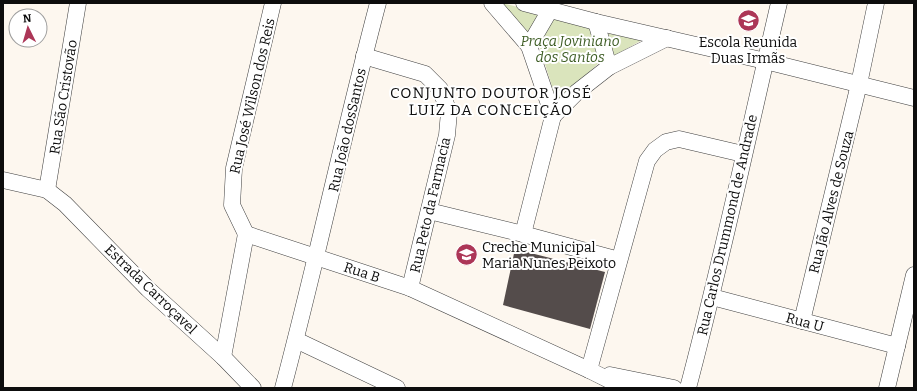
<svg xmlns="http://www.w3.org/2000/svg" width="917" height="391" font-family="Bitter,serif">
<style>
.green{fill:#dae4bc}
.building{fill:#544c4b}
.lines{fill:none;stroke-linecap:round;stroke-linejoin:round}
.minor-casing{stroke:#404040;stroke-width:17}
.minor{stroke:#fff;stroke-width:16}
.labels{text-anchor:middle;stroke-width:4;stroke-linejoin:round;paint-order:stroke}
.park-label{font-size:14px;font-style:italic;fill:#3e5d25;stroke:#fff}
.poi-label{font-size:14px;fill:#0d0d0d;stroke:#fff}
.street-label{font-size:14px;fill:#0d0d0d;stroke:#fff}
.neighbourhood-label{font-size:15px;letter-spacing:1px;fill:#0d0d0d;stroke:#fff}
</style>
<rect width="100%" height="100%" fill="#fdf7ef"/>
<g class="green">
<polygon points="502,3 541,13 528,34"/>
<polygon points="557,17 591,27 602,60 557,102 538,42 550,20"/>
<polygon points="605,33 642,40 612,57"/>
</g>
<polygon class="building" points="515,249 605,272 590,329 503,305"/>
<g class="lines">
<defs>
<g id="minor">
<polyline points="492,3 529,46 553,116"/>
<polyline points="524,3 596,22 765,61 914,98"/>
<polyline points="596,22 609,67"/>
<polyline points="529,46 550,10"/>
<polyline points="364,56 425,74 440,89 449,112 447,135 410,288"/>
<polyline points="553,116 577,92 609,67 667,38"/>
<polyline points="3,180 47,190 65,204 148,289 223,357 253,388"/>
<polyline points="47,190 78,3"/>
<polyline points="429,211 523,234 619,260"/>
<polyline points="246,234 410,288 589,370 625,388"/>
<polyline points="246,234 232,205 234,168 273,3"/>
<polyline points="523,234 553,116"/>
<polyline points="712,297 897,346"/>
<polyline points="802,321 859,84 876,3"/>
<polyline points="296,340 397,388"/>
<polyline points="223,357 246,234"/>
<polyline points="589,370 647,161 655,150 666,142 679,139 743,154"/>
<polyline points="610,375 674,388"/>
<path d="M283,388C317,260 344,131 378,3"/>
<path d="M688,388C722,260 749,131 779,3"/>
<polyline points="887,388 914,275"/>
</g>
</defs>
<use href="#minor" class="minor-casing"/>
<use href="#minor" class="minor"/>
</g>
<defs>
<symbol id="school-disc" viewBox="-11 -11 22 22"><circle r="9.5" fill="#ac3657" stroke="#fff"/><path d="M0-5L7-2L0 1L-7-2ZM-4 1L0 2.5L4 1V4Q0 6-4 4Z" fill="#fff"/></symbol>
</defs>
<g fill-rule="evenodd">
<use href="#school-disc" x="736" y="8" width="25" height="25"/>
<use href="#school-disc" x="454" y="242" width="25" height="25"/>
</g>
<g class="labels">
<g class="park-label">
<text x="570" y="46">Praça Joviniano<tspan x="570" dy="16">dos Santos</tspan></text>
</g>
<g class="poi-label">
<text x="748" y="47">Escola Reunida<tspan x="748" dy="16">Duas Irmãs</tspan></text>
<text x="482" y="252" text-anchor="start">Creche Municipal<tspan x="482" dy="16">Maria Nunes Peixoto</tspan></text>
</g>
<g class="street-label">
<text transform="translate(252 96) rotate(-77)" y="5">Rua José Wilson dos Reis</text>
<text transform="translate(63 97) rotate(-81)" y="5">Rua São Cristovão</text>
<text transform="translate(347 130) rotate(-77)" y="5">Rua João dosSantos</text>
<text transform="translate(831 202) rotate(-76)" y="5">Rua Jão Alves de Souza</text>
<text transform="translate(430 205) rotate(-77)" y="5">Rua Peto da Farmacia</text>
<text transform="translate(727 225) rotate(-77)" y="5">Rua Carlos Drummond de Andrade</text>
<text transform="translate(362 272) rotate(18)" y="5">Rua B</text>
<text transform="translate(151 289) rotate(44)" y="5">Estrada Carroçavel</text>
<text transform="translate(805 322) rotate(15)" y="5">Rua U</text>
</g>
<g class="neighbourhood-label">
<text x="491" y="98">CONJUNTO DOUTOR JOSÉ<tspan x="491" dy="17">LUIZ DA CONCEIÇÃO</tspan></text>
</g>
</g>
<rect width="917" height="391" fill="none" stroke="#0d0d0d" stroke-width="8"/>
<g transform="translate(28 28) rotate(355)"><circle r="19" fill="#ffffff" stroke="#9e9e9e"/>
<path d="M0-3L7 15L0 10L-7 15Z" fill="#ac3657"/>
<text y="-6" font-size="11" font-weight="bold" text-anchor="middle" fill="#0d0d0d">N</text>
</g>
</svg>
